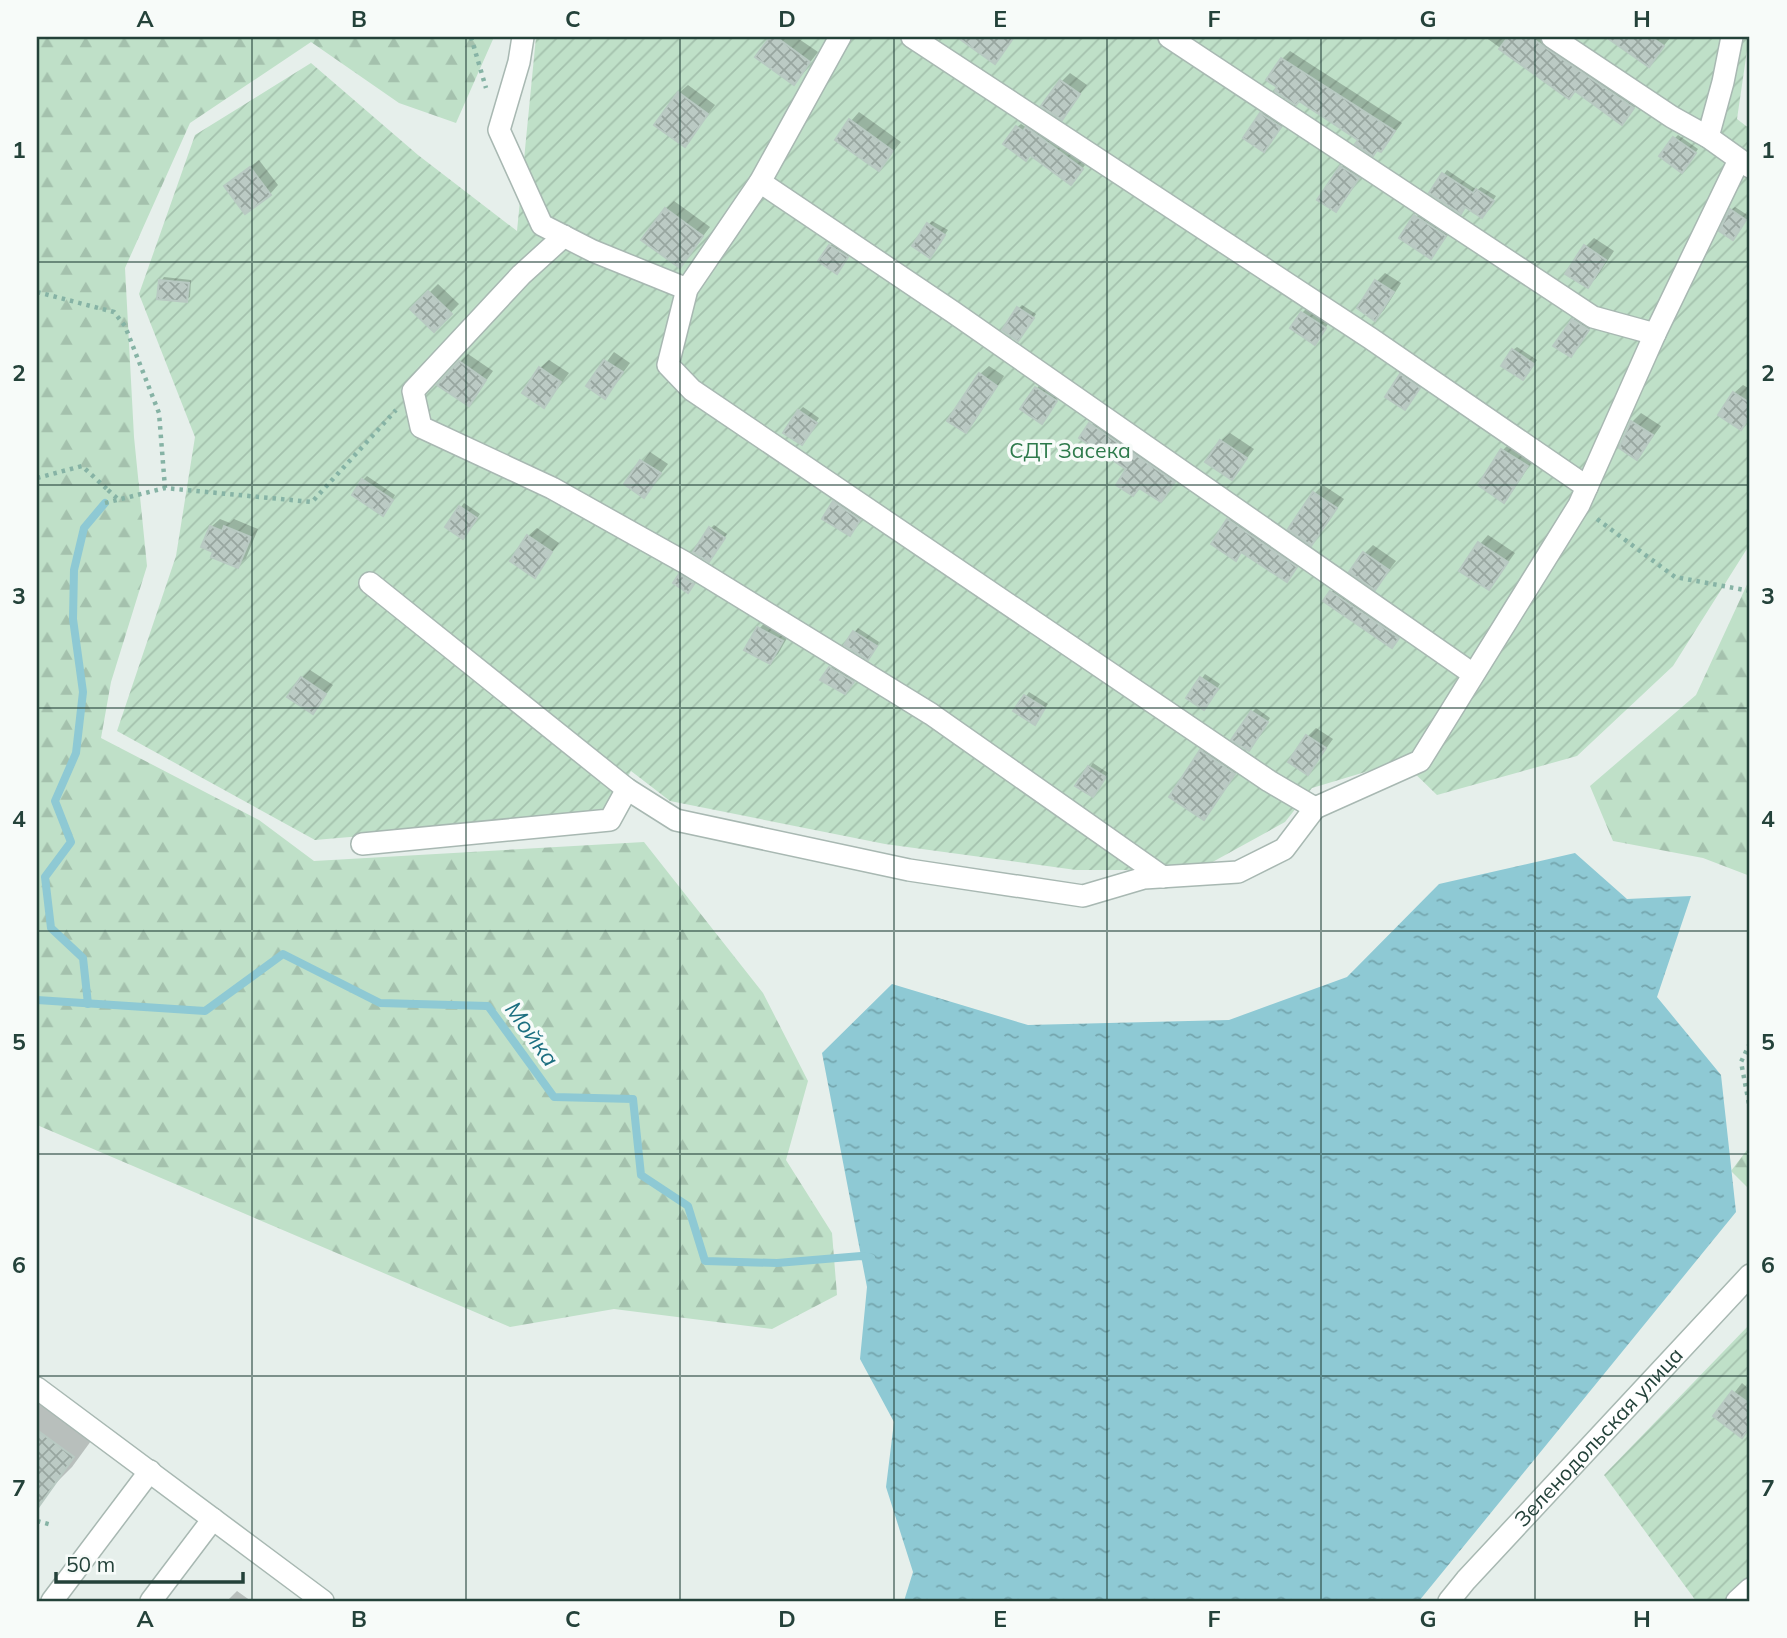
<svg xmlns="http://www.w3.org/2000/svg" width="1787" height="1638" font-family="Mulish,sans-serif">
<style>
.forest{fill:url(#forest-firs)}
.garden{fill:url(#garden-furrows)}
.water{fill:url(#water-ripples)}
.shadow{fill:#0003}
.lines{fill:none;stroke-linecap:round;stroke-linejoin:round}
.stream{stroke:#8ec9d4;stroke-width:8}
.building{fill:url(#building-cross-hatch);stroke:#b8c9c2;stroke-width:2}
.minor-casing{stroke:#a8b8b2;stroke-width:24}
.path{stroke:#86b3a5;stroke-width:4.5;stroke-dasharray:3.5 5;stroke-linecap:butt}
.minor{stroke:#fff;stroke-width:21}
.path-bridge{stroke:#86b3a5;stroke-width:4.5;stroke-dasharray:3.5 5;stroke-linecap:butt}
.grid{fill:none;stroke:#24423a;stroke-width:2;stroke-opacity:0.55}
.labels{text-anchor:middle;stroke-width:7;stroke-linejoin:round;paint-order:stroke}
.park-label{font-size:21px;fill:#2d7a4b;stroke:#f7fbf9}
.street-label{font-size:21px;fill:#24423a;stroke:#f7fbf9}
.water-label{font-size:23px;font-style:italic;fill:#1c6f80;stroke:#f7fbf9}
.neatline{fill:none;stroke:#24423a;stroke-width:2.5}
.grid-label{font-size:23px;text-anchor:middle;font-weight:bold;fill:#24423a}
</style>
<defs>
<pattern id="forest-firs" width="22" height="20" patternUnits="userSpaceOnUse" patternTransform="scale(1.75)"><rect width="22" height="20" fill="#bfe0c8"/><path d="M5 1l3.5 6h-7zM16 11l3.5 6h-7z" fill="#a4c1ad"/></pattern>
<pattern id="garden-furrows" width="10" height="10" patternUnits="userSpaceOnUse" patternTransform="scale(1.75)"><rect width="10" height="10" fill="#bfe0c8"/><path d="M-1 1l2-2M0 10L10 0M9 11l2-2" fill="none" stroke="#a4c1ad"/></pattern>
<pattern id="water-ripples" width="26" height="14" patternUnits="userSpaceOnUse" patternTransform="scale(1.75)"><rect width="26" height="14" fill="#8ec9d4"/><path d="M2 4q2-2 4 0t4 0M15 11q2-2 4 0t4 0" fill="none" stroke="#74a5ad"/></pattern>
<pattern id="building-cross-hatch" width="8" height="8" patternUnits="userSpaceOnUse" patternTransform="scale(1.75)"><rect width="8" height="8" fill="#bbcac4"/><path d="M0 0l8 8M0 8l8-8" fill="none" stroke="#98a6a0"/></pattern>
</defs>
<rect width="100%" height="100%" fill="#e6efeb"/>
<g class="forest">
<polygon points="37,37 494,37 456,123 399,103 311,42 190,123 125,268 134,437 147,566 111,682 101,738 259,820 314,861 644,842 763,993 808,1081 786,1160 832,1233 837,1295 772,1329 614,1309 510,1327 37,1125"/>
<polygon points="1750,578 1750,876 1703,858 1613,841 1590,786 1696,695"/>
<polygon points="1750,1146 1750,1190 1731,1171"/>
</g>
<g class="garden">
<polygon points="536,37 1749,37 1737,119 1750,129 1750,544 1673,666 1577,756 1437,795 1402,761 1312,788 1285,822 1198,870 1076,870 885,844 670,801 631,771 606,815 315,840 117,731 176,556 195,437 139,294 195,135 311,63 418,155 517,231"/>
<polygon points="1750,1324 1750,1601 1696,1601 1604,1475"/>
</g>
<polygon class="water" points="1575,853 1627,899 1691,896 1657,997 1721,1075 1736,1212 1419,1601 904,1601 913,1572 886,1487 894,1422 860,1359 867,1287 822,1053 892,984 1028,1025 1229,1020 1347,977 1439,884"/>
<g class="shadow">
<polygon points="772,37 796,37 818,52 794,83 757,57"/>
<polygon points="1485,37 1545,37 1639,101 1628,116 1576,89 1569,97"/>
<polygon points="1609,37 1669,37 1670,38 1648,65"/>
<polygon points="1290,51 1402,123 1381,150 1282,59"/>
<polygon points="1070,73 1087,85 1061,117 1062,81"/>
<polygon points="688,85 715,105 684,144 679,93"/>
<polygon points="1270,106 1289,118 1264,150 1262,114"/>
<polygon points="859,112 901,142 879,169 851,121"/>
<polygon points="1021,124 1027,128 1031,125 1085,165 1075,179 1031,153 1017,127"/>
<polygon points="1678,135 1698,149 1686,167 1675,138"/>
<polygon points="1350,158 1366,169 1344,201 1336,210 1320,199 1342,167"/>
<polygon points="259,160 278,185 270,194 226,186"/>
<polygon points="1447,170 1477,190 1481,187 1496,196 1485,212 1466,206 1464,208 1431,192"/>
<polygon points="674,201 710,227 680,266 666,209"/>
<polygon points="1424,207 1454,227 1431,257 1401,237"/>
<polygon points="1735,207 1749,216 1736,234 1731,210"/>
<polygon points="932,221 948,230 933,252 929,224"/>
<polygon points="1594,238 1614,251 1596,278 1587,286 1586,246"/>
<polygon points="834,242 850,253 841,268 830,246"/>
<polygon points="1385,273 1401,283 1384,310 1375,319 1359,308 1377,281"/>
<polygon points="164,277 191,280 190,297 186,300 161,281"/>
<polygon points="438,284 459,304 434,330 413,309"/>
<polygon points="1022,305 1036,314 1022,336 1019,308"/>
<polygon points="1306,309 1328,324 1318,339 1302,313"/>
<polygon points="1581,311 1596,320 1570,355 1573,320"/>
<polygon points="1517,347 1537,360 1523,378 1513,350"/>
<polygon points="614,352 630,363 605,397 589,386"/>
<polygon points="468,354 493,371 469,404 439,384"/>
<polygon points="549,360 569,373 544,406 540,368"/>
<polygon points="989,366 1004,376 974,422 965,431 980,374"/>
<polygon points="1405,372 1422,384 1409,404 1401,375"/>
<polygon points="1040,384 1059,397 1045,418 1023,409"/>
<polygon points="1743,385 1750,389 1750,418 1741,428 1734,393"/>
<polygon points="803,407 819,418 805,439 799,411"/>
<polygon points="1641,413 1661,426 1637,458 1621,447 1632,422"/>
<polygon points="1099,416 1182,473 1161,500 1141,487 1133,494 1128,469 1082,438"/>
<polygon points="1230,433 1254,449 1232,478 1221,441"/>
<polygon points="1511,442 1535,457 1512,492 1503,500 1503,450"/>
<polygon points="650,452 668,464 644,495 626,484"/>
<polygon points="367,476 395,495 386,510 363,480"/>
<polygon points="1323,485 1344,499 1311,543 1314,494"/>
<polygon points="838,499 863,515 854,530 834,502"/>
<polygon points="464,503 480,514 467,533 447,527"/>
<polygon points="1236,513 1302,560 1287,580 1243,551 1235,558 1213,544"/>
<polygon points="220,519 230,523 234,519 258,529 246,558 237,566 211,527"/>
<polygon points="714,525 727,534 712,556 711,528"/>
<polygon points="537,528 559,543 535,575 528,536"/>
<polygon points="1488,535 1515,553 1489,588 1480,544"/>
<polygon points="1373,545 1396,561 1375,588 1364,554"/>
<polygon points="1335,588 1401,634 1396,642 1325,601"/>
<polygon points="767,620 790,633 778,654 770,662 759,629"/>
<polygon points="858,628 879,642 871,654 855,632"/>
<polygon points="834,664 856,677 849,688 823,679"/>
<polygon points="310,670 333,685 313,712 302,678"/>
<polygon points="1205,674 1220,684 1207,704 1188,697"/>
<polygon points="1029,692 1048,704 1038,719 1016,710"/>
<polygon points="1256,708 1270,718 1252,745 1252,712"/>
<polygon points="1316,728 1333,739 1308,773 1308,736"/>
<polygon points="1210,743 1242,764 1212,809 1203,818 1202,752"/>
<polygon points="1093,763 1108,773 1096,791 1077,785"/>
<polygon points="37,1380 99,1430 72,1467 46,1493 37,1486"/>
<polygon points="1742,1383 1750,1390 1750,1428 1742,1436 1716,1416"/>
<polygon points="237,1591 251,1601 227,1601"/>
</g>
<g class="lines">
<g class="stream">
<polyline points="37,1000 205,1011 283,954 380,1003 488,1006 554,1097 633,1099 641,1175 688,1206 705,1261 777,1263 861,1256 871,1258"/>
<polyline points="88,1004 83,958 51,928 45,877 71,842 55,801 76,753 83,692 73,619 74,570 84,528 105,503"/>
</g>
</g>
<g class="building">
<polygon points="770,37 776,37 810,62 794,85 755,57"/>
<polygon points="957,37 1014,37 995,64"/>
<polygon points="1508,37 1530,37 1634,108 1622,125 1575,91 1569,99 1499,49"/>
<polygon points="1606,37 1651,37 1664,46 1649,67"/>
<polygon points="1281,58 1395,131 1381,152 1377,150 1373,156 1355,144 1358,140 1299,101 1296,105 1275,91 1277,87 1266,80"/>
<polygon points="1060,80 1080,94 1062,120 1041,106"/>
<polygon points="678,92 708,114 685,147 654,125"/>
<polygon points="1260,113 1281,127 1264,152 1243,138"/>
<polygon points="849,119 893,151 879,171 835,140"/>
<polygon points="1016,126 1023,131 1026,127 1083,169 1071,185 1030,155 1026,161 1003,144"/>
<polygon points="1673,137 1696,153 1682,173 1659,156"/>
<polygon points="1340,166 1359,178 1336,212 1317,200"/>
<polygon points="250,167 271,195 245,214 224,186"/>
<polygon points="1442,173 1473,193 1476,189 1494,201 1482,218 1465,207 1461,214 1429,193"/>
<polygon points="665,208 703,236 680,268 641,240"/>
<polygon points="1730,209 1746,220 1733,240 1719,231"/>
<polygon points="1414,215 1446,236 1431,259 1399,238"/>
<polygon points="927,223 945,235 930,258 912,246"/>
<polygon points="829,245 848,257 837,274 818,261"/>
<polygon points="1584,245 1606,260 1588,288 1565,274"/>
<polygon points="159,280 189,283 187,302 157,299"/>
<polygon points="1375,280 1394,292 1375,321 1357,308"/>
<polygon points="428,291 452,314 434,332 410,309"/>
<polygon points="1017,307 1034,318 1018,341 1002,330"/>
<polygon points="1301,312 1326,328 1315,345 1290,328"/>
<polygon points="1572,319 1589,330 1571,357 1553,346"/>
<polygon points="1512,349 1534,364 1523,380 1501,366"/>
<polygon points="604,360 623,372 605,399 586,386"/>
<polygon points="459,361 486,380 469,406 437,385"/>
<polygon points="539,367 561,382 544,408 522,393"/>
<polygon points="979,373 997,386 966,433 947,421"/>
<polygon points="1400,374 1420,388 1405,410 1385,397"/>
<polygon points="1035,387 1057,401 1042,424 1020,409"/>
<polygon points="1733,392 1750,403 1750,416 1741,430 1718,415"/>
<polygon points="798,410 817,423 802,445 783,433"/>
<polygon points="1631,421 1653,435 1637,460 1619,448"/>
<polygon points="1089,423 1175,482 1161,502 1139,488 1133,496 1116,485 1126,469 1079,438"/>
<polygon points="1220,440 1247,458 1232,480 1205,462"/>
<polygon points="1501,449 1528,466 1504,503 1478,485"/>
<polygon points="640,460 661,473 644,498 624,484"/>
<polygon points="362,479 393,500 383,516 352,495"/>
<polygon points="1313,492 1337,508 1311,546 1288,529"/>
<polygon points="833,501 860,520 850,536 822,519"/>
<polygon points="459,506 477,518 463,539 445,527"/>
<polygon points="1227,519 1297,567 1287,582 1241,552 1236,561 1211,544"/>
<polygon points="210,526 222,531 224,526 251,537 238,568 211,557 213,552 201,547"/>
<polygon points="709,527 725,538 709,562 693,552"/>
<polygon points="527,535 552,552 535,578 510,561"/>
<polygon points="1478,542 1508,562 1489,590 1459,571"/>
<polygon points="1363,552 1389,570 1375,590 1349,572"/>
<polygon points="679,574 694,584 688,593 673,583"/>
<polygon points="1330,591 1399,638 1392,648 1323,601"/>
<polygon points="757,627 783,641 770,664 744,650"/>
<polygon points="853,631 877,646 868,660 844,645"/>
<polygon points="829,667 854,682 845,694 820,680"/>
<polygon points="301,677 326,694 313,714 287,697"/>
<polygon points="1200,677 1218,689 1204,710 1186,698"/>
<polygon points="1024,695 1045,708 1035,725 1013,711"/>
<polygon points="1251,711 1268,722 1249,751 1231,740"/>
<polygon points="1306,735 1326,748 1308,775 1288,762"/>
<polygon points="1200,750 1235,774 1204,820 1169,797"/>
<polygon points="1088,766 1106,777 1093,797 1075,786"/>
<polygon points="1732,1391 1750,1404 1750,1427 1742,1438 1713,1416"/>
<polygon points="37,1430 74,1457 37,1509"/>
</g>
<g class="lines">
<defs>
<g id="minor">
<polyline points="523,37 519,62 499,130 542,225 593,251 687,289"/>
<polyline points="840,37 760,182 687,289 668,365 692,390 1269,781 1315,808"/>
<polyline points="912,37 1370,338 1587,487"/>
<polyline points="1169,37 1593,317 1655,334 1739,160"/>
<polyline points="1552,37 1672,117 1708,137 1750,167"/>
<polyline points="1708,137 1723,82 1732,37"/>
<polyline points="760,182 953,312 1473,674"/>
<polyline points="564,236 521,275 413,391 421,427 552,488 684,562 931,714 1163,877"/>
<polyline points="370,583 627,789 676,820 909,870 1083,896 1144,878 1238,872 1284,849 1315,808 1420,761 1579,505 1655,334"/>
<polyline points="362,844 610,820 627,789"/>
<polyline points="37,1388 323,1601"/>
<polyline points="52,1601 150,1471"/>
<polyline points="151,1601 213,1519"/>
<path id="s1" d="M1449,1601L1466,1580L1750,1275"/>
<polyline points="1737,1601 1750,1589"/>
</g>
</defs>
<use href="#minor" class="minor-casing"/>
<g class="path">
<polyline points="471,37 486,88"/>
<polyline points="37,292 114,312 125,326 159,413 165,488 312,502 396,410"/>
<polyline points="37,478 82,466 108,490"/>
<polyline points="105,503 165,488"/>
<polyline points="1597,519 1675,577 1750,591"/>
<polyline points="1750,1043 1741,1062 1750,1109"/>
<polyline points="37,1521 52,1525"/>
</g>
<use href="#minor" class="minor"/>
<polyline class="path-bridge" points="108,490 119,500"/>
</g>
<path class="grid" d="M252,37V1601M466,37V1601M680,37V1601M894,37V1601M1107,37V1601M1321,37V1601M1535,37V1601M37,262H1750M37,485H1750M37,708H1750M37,931H1750M37,1154H1750M37,1376H1750"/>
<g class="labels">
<g class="park-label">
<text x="1070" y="458">СДТ Засека</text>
</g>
<g class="street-label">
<text dy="7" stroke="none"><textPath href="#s1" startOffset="222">Зеленодольская улица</textPath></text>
</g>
<g class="water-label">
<text transform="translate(532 1034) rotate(54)" y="8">Мойка</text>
</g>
</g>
<rect width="1787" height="1638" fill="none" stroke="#f7fbf9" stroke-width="77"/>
<path d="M56 1572v10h187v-10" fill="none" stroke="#24423a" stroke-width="3.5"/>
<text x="66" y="1572" font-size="21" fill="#24423a" stroke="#f7fbf9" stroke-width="5" paint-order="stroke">50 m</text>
<rect x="38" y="38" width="1710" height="1562" class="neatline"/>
<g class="grid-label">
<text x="145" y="27">A</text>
<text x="359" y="27">B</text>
<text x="573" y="27">C</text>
<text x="787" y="27">D</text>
<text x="1000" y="27">E</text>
<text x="1214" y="27">F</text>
<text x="1428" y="27">G</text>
<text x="1642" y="27">H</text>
<text x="19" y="158">1</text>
<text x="1768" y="158">1</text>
<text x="19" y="381">2</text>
<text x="1768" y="381">2</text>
<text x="19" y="604">3</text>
<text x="1768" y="604">3</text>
<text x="19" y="827">4</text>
<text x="1768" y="827">4</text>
<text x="19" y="1050">5</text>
<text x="1768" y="1050">5</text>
<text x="19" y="1273">6</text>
<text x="1768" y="1273">6</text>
<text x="19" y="1496">7</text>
<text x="1768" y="1496">7</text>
<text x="145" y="1627">A</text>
<text x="359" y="1627">B</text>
<text x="573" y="1627">C</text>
<text x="787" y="1627">D</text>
<text x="1000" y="1627">E</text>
<text x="1214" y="1627">F</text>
<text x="1428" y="1627">G</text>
<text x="1642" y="1627">H</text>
</g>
</svg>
